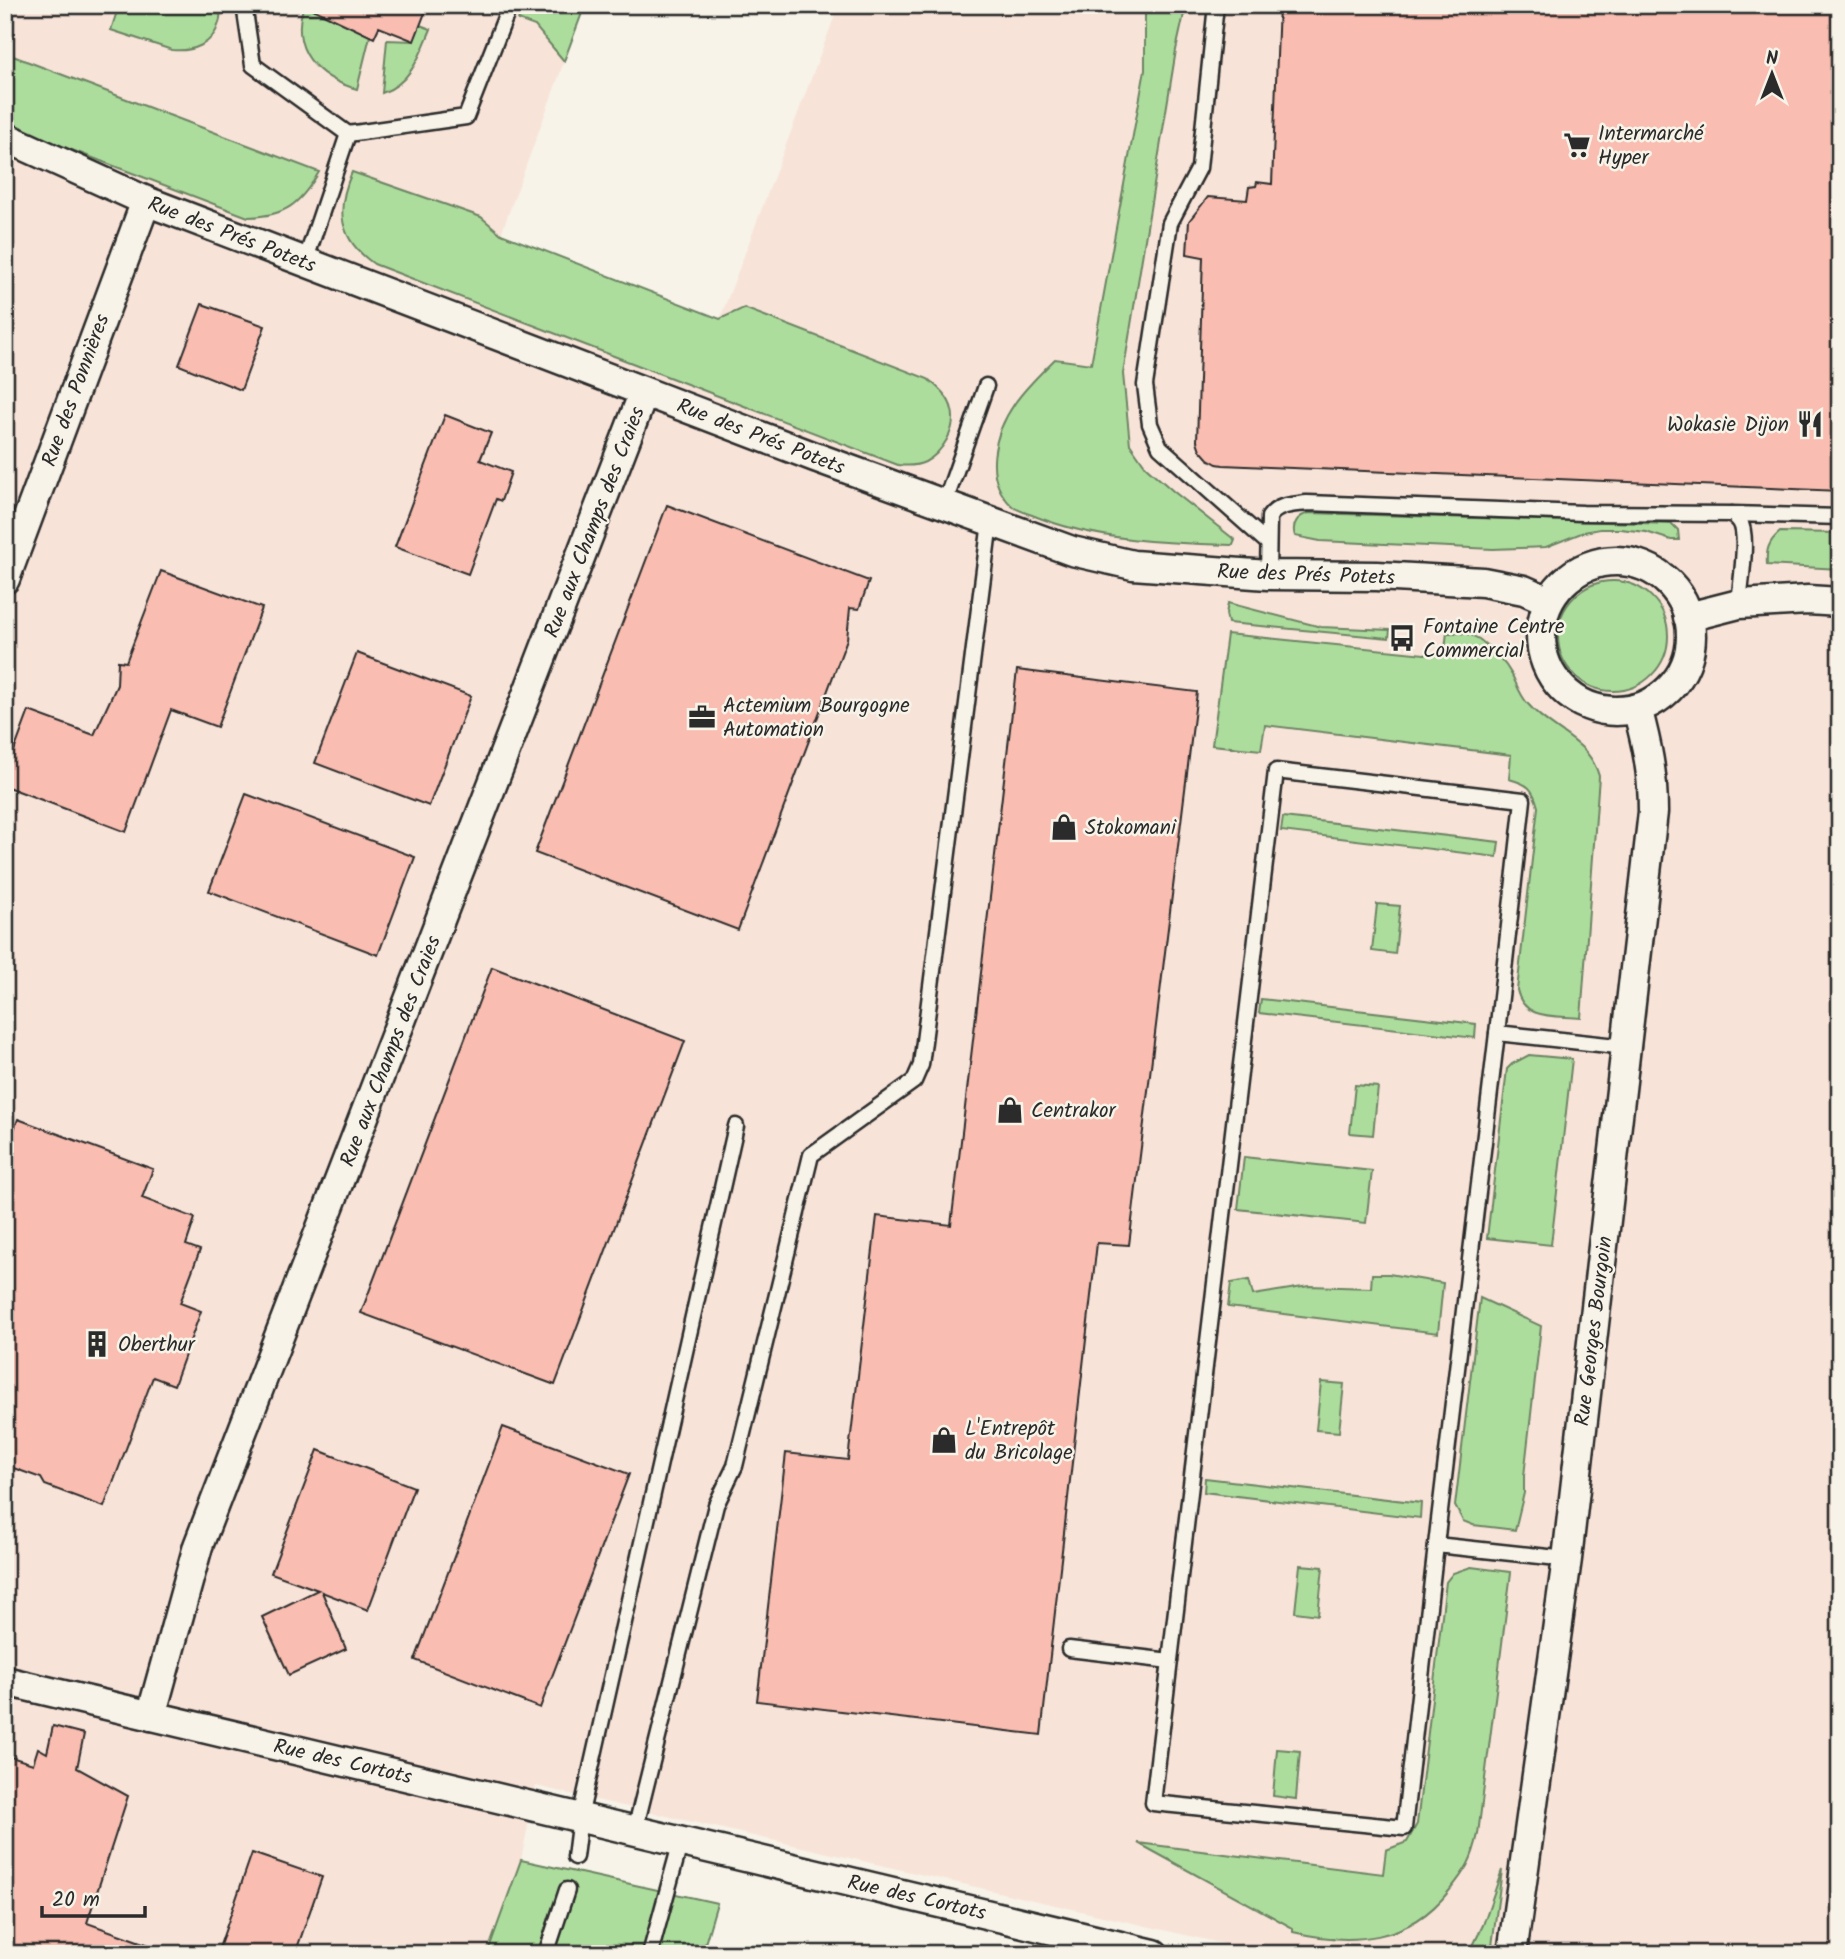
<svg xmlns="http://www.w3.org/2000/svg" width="1845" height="1959" font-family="Kalam,sans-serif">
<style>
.built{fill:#f8e3d8}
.green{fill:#addd9d;stroke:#6c8464;stroke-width:2}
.building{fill:#f9beb1;stroke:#2b2b2b;stroke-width:2}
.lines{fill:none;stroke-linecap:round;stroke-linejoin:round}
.lane-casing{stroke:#2b2b2b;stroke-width:19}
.street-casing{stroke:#2b2b2b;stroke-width:33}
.lane{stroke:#f7f3e8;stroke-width:14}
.street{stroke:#f7f3e8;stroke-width:28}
.labels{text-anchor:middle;stroke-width:5;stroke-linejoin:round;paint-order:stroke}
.poi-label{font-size:21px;fill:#2b2b2b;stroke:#f7f3e8;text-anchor:start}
.street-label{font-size:21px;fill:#2b2b2b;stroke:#f7f3e8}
</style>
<rect width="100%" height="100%" fill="#f7f3e8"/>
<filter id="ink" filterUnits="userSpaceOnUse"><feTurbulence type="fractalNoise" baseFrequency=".0143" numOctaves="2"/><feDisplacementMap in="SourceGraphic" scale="14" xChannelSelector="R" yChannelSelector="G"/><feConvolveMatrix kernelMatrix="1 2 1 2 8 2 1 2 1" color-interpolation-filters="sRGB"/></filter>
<g filter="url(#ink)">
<polygon class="built" points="5,5 585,5 501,234 720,319 839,5 1840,5 1840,1954 1268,1954 536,1786 521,1860 487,1954 5,1954"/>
<g class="green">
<path d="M119,5H221C220,11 221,18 219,23C213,45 192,52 172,50L111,30Z"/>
<path d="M304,5H329L344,23L370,36L357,89C317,78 289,49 304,5Z"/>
<polygon points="524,5 585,5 564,61 535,26 518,20"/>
<path d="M1145,5H1186L1176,50L1123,374L1130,444L1146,467L1173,491L1235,540L1233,545C1165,543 1095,541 1032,515C1026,513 1017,510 1012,506C982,478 994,433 1015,403C1026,387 1041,373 1055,359L1091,364L1145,70Z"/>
<path d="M420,25L431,29C420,55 411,83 382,93L387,40L413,41Z"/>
<path d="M5,53L319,172C300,204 286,216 248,217L22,131L5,119Z"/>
<path d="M352,172L481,217L501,234L720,319L744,308L928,379C938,388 949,396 952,410C957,429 942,453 925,462C917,466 907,466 898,465L374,264C339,239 335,211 352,172Z"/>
<path d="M1309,513L1672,524L1678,530L1679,540H1671L1646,532L1620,529H1600L1584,532L1546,547L1493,549L1320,541L1295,536C1291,524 1298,516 1309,513Z"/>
<path d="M1780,532L1840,533V569L1767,565C1766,550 1768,542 1780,532Z"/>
<circle cx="1613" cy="636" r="55"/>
<polygon points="1228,603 1321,627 1390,630 1389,638 1228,623 1226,614"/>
<path d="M1447,633C1459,633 1468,632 1479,639C1491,648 1505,662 1512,675C1517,685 1520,695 1528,704C1551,732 1588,738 1599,776L1581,1018C1555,1015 1524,1021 1517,990L1538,807C1533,788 1528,784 1509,779L1511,755L1265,725L1261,750L1212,745L1227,634L1444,656Z"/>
<polygon points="1283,817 1499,842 1497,857 1281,831"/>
<polygon points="1377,904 1400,906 1395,954 1372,951"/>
<polygon points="1261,999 1476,1024 1475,1038 1259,1013"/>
<polygon points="1529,1055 1572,1059 1551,1245 1487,1238 1507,1069 1512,1064"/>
<polygon points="1355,1085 1378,1087 1373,1135 1350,1133"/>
<polygon points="1244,1157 1372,1171 1366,1223 1238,1209"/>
<polygon points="1372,1274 1389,1274 1443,1283 1438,1333 1228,1307 1231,1283 1249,1280 1253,1295 1309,1286 1371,1288"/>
<polygon points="1480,1298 1541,1326 1524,1476 1524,1493 1515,1530 1473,1525 1463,1521 1455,1506"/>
<polygon points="1321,1382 1344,1384 1339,1432 1316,1430"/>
<polygon points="1205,1478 1421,1503 1420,1518 1204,1492"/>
<polygon points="1300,1565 1323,1567 1318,1615 1295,1612"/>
<path d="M1471,1567L1511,1572L1478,1834C1472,1861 1466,1870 1449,1891C1409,1942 1352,1946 1293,1932V1928L1138,1843L1383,1874L1386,1850L1407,1842L1417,1824L1446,1582L1453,1573Z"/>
<polygon points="1277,1749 1300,1751 1296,1799 1273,1796"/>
<polygon points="521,1860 717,1903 702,1954 487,1954"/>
<polygon points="1502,1870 1492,1946 1488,1954 1469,1954 1483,1925"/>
</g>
<g class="building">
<polygon points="304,5 428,5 414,41 379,27 374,38"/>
<polygon points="1279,5 1840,5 1840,491 1223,465 1217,464 1208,459 1200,450 1197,441 1203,257 1187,254 1189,221 1208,197 1247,200 1249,187 1256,186 1257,182 1272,184"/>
<polygon points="202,304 265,326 241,390 179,365"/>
<polygon points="445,415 491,433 480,460 511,472 501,501 496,499 468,574 395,547"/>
<polygon points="667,505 869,581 859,609 850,608 847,639 738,930 535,853"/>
<polygon points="161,571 262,608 217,727 171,710 126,832 5,786 5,775 29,711 94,735 117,685 118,661 126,662"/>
<polygon points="357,653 471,696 429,806 315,763"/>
<polygon points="1017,670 1197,692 1129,1245 1097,1243 1041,1735 757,1701 786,1453 848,1460 877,1216 951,1225"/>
<polygon points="246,794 415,857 378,955 209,891"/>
<polygon points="492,967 685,1041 555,1385 361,1313"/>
<polygon points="18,1119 153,1169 142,1198 195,1218 186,1245 200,1250 180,1303 201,1311 174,1385 153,1377 104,1507 45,1485 41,1478 5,1465 5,1154"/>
<polygon points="503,1427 629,1474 540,1708 415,1660"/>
<polygon points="318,1450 414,1487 368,1610 322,1592 346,1649 289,1675 262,1617 318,1590 271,1573"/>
<polygon points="53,1726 84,1734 77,1768 128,1796 87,1923 163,1950 162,1954 5,1954 5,1755 33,1764 38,1748 47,1753"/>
<polygon points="252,1853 322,1877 295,1954 217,1954"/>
</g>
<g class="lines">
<defs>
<g id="lane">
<polyline points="244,5 253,65 348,134 466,117 510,5"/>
<polyline points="1216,5 1199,168 1170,223 1145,385 1150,424 1160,447 1268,543"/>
<polyline points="305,262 348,134"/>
<polyline points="944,505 986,386"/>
<polyline points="1732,514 1840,517"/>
<path d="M1268,575L1269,517C1278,504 1293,505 1307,503L1583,513L1732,514C1734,516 1738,519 1740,522C1749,535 1740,587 1739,604"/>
<polyline points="1436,1545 1497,1033"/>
<polyline points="1567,1559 1436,1545 1404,1828 1153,1803 1276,771 1523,800 1497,1033 1626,1047"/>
<polyline points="1069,1649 1170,1661"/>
<polyline points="635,1830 716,1505 735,1466 811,1155 914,1081 921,1065 990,522"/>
<polyline points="575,1857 580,1817 736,1126"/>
<polyline points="546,1954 567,1890"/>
<polyline points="650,1954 681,1841"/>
</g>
<g id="street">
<polyline points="5,137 146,201 815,457 1072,551 1133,565 1268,575 1377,576 1483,582 1524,590 1549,601"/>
<circle cx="1616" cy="636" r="75"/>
<polyline points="5,579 146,201"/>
<polyline points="1688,617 1739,604 1808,600 1840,602"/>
<polyline points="5,1681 1154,1954"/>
<polyline points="151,1716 198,1546 644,392"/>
<path d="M1512,1954L1567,1559L1653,812C1653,773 1647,745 1637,708"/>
</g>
</defs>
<use href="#lane" class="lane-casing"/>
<use href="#street" class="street-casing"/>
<use href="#lane" class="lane"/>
<use href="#street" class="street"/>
</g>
</g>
<defs>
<symbol id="supermarket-bare" viewBox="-9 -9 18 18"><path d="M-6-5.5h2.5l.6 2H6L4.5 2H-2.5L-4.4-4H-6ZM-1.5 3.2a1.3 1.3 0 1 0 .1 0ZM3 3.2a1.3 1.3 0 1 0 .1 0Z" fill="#2b2b2b" stroke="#f7f3e8" stroke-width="2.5" paint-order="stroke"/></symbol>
<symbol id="restaurant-bare" viewBox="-9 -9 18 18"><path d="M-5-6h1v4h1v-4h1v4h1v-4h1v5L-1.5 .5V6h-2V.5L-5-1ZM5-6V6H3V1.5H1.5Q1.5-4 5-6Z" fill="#2b2b2b" stroke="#f7f3e8" stroke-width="2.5" paint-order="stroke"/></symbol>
<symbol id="bus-bare" viewBox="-9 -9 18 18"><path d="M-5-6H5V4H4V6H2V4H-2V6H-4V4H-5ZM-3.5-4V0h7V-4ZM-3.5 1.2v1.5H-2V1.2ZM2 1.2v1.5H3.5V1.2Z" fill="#2b2b2b" stroke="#f7f3e8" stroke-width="2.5" paint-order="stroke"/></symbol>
<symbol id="office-bare" viewBox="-9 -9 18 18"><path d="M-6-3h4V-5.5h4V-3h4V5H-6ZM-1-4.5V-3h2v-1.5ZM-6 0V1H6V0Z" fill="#2b2b2b" stroke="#f7f3e8" stroke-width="2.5" paint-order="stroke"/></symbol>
<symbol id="shop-bare" viewBox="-9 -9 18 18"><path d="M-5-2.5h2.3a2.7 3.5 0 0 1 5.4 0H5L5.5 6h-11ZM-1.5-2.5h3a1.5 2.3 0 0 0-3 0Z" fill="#2b2b2b" stroke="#f7f3e8" stroke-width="2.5" paint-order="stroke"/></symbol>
<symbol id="building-bare" viewBox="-9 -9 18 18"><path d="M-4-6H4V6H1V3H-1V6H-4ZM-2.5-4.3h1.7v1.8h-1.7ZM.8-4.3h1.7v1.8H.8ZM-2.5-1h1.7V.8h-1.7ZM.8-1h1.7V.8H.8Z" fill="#2b2b2b" stroke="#f7f3e8" stroke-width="2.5" paint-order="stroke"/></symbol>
</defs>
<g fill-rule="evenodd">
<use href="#supermarket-bare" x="1558" y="126" width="38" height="38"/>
<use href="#restaurant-bare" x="1791" y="405" width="38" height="38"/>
<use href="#bus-bare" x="1383" y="619" width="38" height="38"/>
<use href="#office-bare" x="683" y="698" width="38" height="38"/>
<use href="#shop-bare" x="1045" y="808" width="38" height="38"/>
<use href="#shop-bare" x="991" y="1091" width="38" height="38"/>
<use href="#building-bare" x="78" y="1325" width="38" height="38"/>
<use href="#shop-bare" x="925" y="1421" width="38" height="38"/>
</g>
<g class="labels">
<g class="poi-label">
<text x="1598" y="140">Intermarché<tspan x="1598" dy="24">Hyper</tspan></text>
<text x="1789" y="431" text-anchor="end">Wokasie Dijon</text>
<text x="1423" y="633">Fontaine Centre<tspan x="1423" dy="24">Commercial</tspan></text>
<text x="723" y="712">Actemium Bourgogne<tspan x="723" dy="24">Automation</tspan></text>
<text x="1085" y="834">Stokomani</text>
<text x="1031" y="1117">Centrakor</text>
<text x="118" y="1351">Oberthur</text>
<text x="965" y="1435">L'Entrepôt<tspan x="965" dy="24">du Bricolage</tspan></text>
</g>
<g class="street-label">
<text transform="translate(232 234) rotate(21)" y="7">Rue des Prés Potets</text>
<text transform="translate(75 390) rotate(-70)" y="7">Rue des Ponnières</text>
<text transform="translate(761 436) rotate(21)" y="7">Rue des Prés Potets</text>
<text transform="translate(594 522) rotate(-69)" y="7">Rue aux Champs des Craies</text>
<text transform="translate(1306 574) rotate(2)" y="7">Rue des Prés Potets</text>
<text transform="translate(390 1051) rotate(-69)" y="7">Rue aux Champs des Craies</text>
<text transform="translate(1593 1331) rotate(-83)" y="7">Rue Georges Bourgoin</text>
<text transform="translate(343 1761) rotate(13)" y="7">Rue des Cortots</text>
<text transform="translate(917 1897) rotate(13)" y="7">Rue des Cortots</text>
</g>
</g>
<rect width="1845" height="1959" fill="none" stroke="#f7f3e8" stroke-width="28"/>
<rect x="14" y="14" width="1817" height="1931" fill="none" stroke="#2b2b2b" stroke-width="2.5" filter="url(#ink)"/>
<g transform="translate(1772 74)" stroke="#f7f3e8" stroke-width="5" paint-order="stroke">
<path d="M0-5L12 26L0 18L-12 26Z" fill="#2b2b2b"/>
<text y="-10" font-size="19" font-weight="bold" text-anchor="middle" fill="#2b2b2b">N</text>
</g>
<path d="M42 1906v10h103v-10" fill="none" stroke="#2b2b2b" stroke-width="3.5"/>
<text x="52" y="1906" font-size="21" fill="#2b2b2b" stroke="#f7f3e8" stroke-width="5" paint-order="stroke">20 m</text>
</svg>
